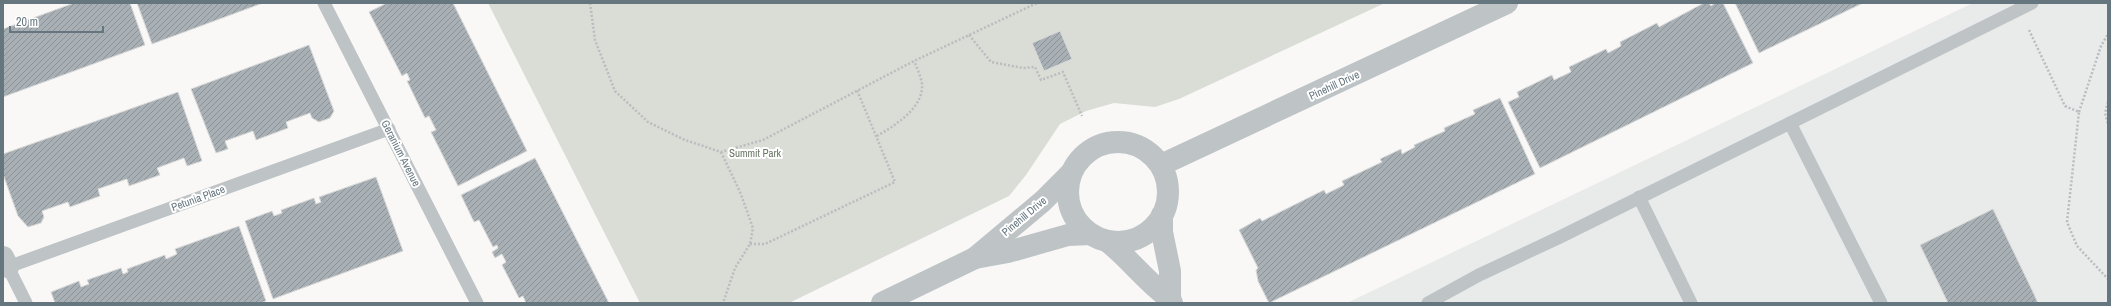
<svg xmlns="http://www.w3.org/2000/svg" width="2111" height="306" font-family="'Archivo Narrow',sans-serif">
<style>
.built{fill:#e9eaea}
.park{fill:#d9ddd6}
.building{fill:url(#building-hatch);stroke:#dadad9}
.lines{fill:none;stroke-linecap:round;stroke-linejoin:round}
.path{stroke:#b9bdbf;stroke-width:2.5;stroke-dasharray:2 2;stroke-linecap:butt}
.service{stroke:#bec3c6;stroke-width:13}
.minor{stroke:#bec3c6;stroke-width:22}
.labels{text-anchor:middle;stroke-width:4;stroke-linejoin:round;paint-order:stroke}
.street-label{font-size:11px;fill:#66767f;stroke:#fff}
.park-label{font-size:11px;fill:#697765;stroke:#fff}
</style>
<defs>
<pattern id="building-hatch" width="6" height="6" patternUnits="userSpaceOnUse"><rect width="6" height="6" fill="#a8b0b5"/><path d="M-1 1l2-2M0 6l6-6M5 7l2-2" fill="none" stroke="#8d9498"/></pattern>
</defs>
<rect width="100%" height="100%" fill="#f9f8f7"/>
<polygon class="built" points="1973,3 2108,3 2108,303 1347,303"/>
<polygon class="park" points="488,3 1385,3 1179,99 1155,107 1114,103 1086,111 1060,124 1026,175 1009,196 789,303 640,303"/>
<g class="building">
<polygon points="74,3 130,3 145,45 3,97 3,29"/>
<polygon points="137,3 263,3 152,44"/>
<polygon points="387,3 453,3 527,151 458,186 431,132 436,130 429,116 425,118 407,81 410,80 407,73 402,76 369,12"/>
<polygon points="1704,3 1709,3 1711,6 1715,3 1723,3 1753,63 1540,168 1508,102 1519,97 1517,92 1552,75 1554,80 1571,72 1569,67 1606,49 1608,53 1621,46 1620,42 1657,23 1659,27"/>
<polygon points="1735,3 1863,3 1759,53"/>
<polygon points="1060,31 1072,59 1044,71 1032,43"/>
<polygon points="309,45 334,111 330,118 319,122 312,118 310,113 286,122 288,128 256,140 253,131 225,141 228,149 216,153 191,89"/>
<polygon points="178,92 202,161 187,166 184,158 157,168 160,175 129,186 127,179 98,189 100,196 70,207 68,202 42,211 44,217 41,223 28,227 18,216 3,174 3,154"/>
<polygon points="1500,98 1535,174 1269,303 1258,281 1256,270 1258,268 1239,230 1260,218 1262,221 1324,190 1326,194 1344,185 1342,181 1382,162 1380,159 1401,149 1402,154 1415,147 1414,145 1445,131 1444,128 1475,114 1473,110"/>
<polygon points="535,158 609,303 526,303 523,296 519,298 502,265 506,262 502,254 495,258 492,252 498,248 497,245 493,247 479,220 474,222 461,195"/>
<polygon points="376,177 403,251 273,299 245,221 272,211 274,216 282,213 281,210 314,198 316,204 321,202 319,197"/>
<polygon points="1993,209 2033,292 2038,303 1948,303 1920,245"/>
<polygon points="239,226 266,301 260,303 55,303 51,292 79,281 81,287 89,284 87,280 121,268 123,274 128,272 127,269 165,255 166,259 177,254 175,249"/>
</g>
<g class="lines">
<g class="path">
<polyline points="590,3 595,40 615,91 648,122 685,140 721,152 763,140 914,61 1037,3"/>
<polyline points="2029,30 2065,106 2079,112 2067,222 2077,246 2108,279"/>
<polyline points="969,35 991,62 1023,68 1035,67 1041,80 1063,72 1082,116"/>
<polyline points="2108,102 2105,113 2108,124"/>
<polyline points="2079,112 2101,46 2108,34"/>
<path d="M877,136C894,126 924,108 922,84C921,77 917,68 914,61"/>
<polyline points="721,152 740,192 753,228 750,244 735,268 724,300 725,303"/>
<polyline points="750,244 765,244 895,182 857,90"/>
</g>
<g class="service">
<polyline points="324,3 477,303"/>
<polyline points="1790,123 1881,303"/>
<polyline points="1639,197 1691,303"/>
<polyline points="26,303 8,267 389,129"/>
<polyline points="1428,303 1479,275 1560,237 2032,3"/>
</g>
<g class="minor">
<circle cx="1118" cy="192" r="50"/>
<polyline points="1161,165 1507,3"/>
<polyline points="1162,215 1162,232 1170,271 1170,299 1172,303"/>
<path d="M1107,241C1130,259 1146,282 1170,299"/>
<polyline points="3,257 8,267"/>
<polyline points="975,258 1043,201 1071,173"/>
<polyline points="882,303 975,258 1008,252 1068,235 1091,234"/>
</g>
</g>
<g class="labels">
<g class="street-label">
<text transform="translate(1334 85) rotate(-25)" y="4">Pinehill Drive</text>
<text transform="translate(401 153) rotate(63)" y="4">Geranium Avenue</text>
<text transform="translate(198 198) rotate(-20)" y="4">Petunia Place</text>
<text transform="translate(1024 216) rotate(-40)" y="4">Pinehill Drive</text>
</g>
<g class="park-label">
<text x="755" y="157">Summit Park</text>
</g>
</g>
<rect width="2111" height="306" fill="none" stroke="#66767f" stroke-width="8"/>
<path d="M10 26v6h93v-6" fill="none" stroke="#66767f" stroke-width="2"/>
<text x="16" y="26" font-size="12" fill="#66767f" stroke="#ffffff" stroke-width="3" paint-order="stroke">20 m</text>
</svg>
